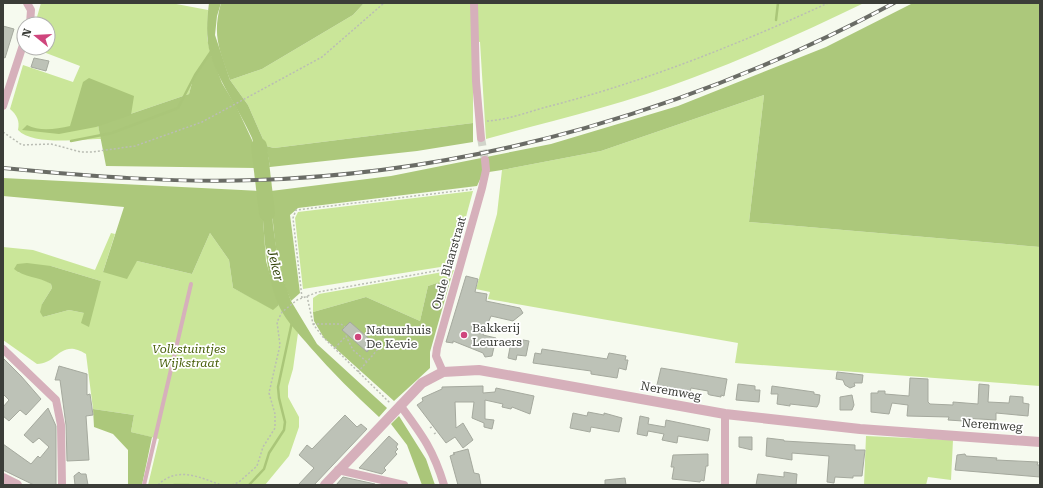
<svg xmlns="http://www.w3.org/2000/svg" width="1043" height="488" font-family="'Roboto Serif',serif">
<style>
.green{fill:#cae699;fill-rule:evenodd}
.forest{fill:#acc87b}
.water{fill:#aac679}
.lines{fill:none;stroke-linecap:round;stroke-linejoin:round}
.stream{stroke:#aac679;stroke-width:2.5}
.river{stroke:#aac679;stroke-width:16}
.building{fill:#bdc2b7;stroke:#a5a99e}
.minor-tunnel{stroke:#d1d4ca;stroke-width:8;stroke-dasharray:8 4;stroke-linecap:butt}
.path{stroke:#babdb4;stroke-width:1.5;stroke-dasharray:2 2;stroke-linecap:butt}
.service{stroke:#d6b0bb;stroke-width:4}
.minor{stroke:#d6b0bb;stroke-width:8}
.tertiary{stroke:#d6b0bb;stroke-width:10}
.rail-casing{stroke:#6a6c66;stroke-width:4}
.rail{stroke:#fff;stroke-width:2.5;stroke-dasharray:8;stroke-linecap:butt}
.poi-dot{fill:#cf457d;stroke:#fff;stroke-width:1.5}
.labels{text-anchor:middle;stroke-width:3.5;stroke-linejoin:round;paint-order:stroke}
.street-label{font-size:12px;fill:#3b3d38;stroke:#fff}
.poi-label{font-size:12px;fill:#3b3d38;stroke:#fff;text-anchor:start}
.park-label{font-size:12px;font-style:italic;fill:#48600a;stroke:#fff}
.water-label{font-size:13px;font-style:italic;fill:#324309;stroke:#fff}
</style>
<rect width="100%" height="100%" fill="#f6faef"/>
<g class="green">
<path d="M41,3H171L208,10L207,38L210,52L194,75L189,94L98,125L101,139C80,139 33,146 18,130C20,121 17,115 10,109L23,65L73,82L80,66L33,48H48V24H35Z"/>
<path d="M364,3H864C808,30 751,56 692,78C625,104 554,120 486,139L480,42L473,41V123L274,148L266,146L248,105L230,80L262,69L353,15Z"/>
<polygon points="764,95 749,222 1040,247 1040,386 735,363 738,343 488,299 490,292 476,289 497,214 502,170 601,151"/>
<polygon points="473,191 453,265 303,289 295,218 298,212"/>
<path d="M111,233L115,234L103,272L137,261L192,274L210,233L229,260L233,288L273,309L279,305L298,333L293,369L288,386V397L299,417V427L289,456L265,485H148L159,439L131,432L134,415L93,409L86,354C60,338 58,364 37,364L3,340V247L33,250L95,270ZM51,266L101,281L84,313L69,310L43,317L42,304L52,288L51,284L42,278L18,272Z"/>
<polygon points="454,270 451,278 428,286 420,321 366,297 313,312 313,298 319,294"/>
<polygon points="866,436 953,440 951,480 928,477 926,485 864,485"/>
</g>
<g class="forest">
<path d="M221,3H364L353,15L262,69L230,80C219,49 212,35 221,3Z"/>
<path d="M913,3H1040V247L749,222L764,95L601,151L502,170L489,172L484,171L477,186L298,208L290,215L300,293L291,301C275,266 273,228 271,191L391,176L551,144L678,106L826,47Z"/>
<polygon points="210,52 222,83 237,108 252,140 256,168 106,166 98,125 189,94 194,75"/>
<polygon points="473,123 473,142 417,151 270,167 266,146 274,148"/>
<polygon points="3,178 261,191 266,261 279,305 273,310 233,288 229,260 210,233 192,274 137,261 127,279 103,272 124,207 3,196"/>
<path d="M27,263L51,266L101,281L89,327L81,323L84,313L69,310L43,317L40,312L42,304L52,288L51,284C40,277 23,277 14,269L17,264Z"/>
<polygon points="451,278 430,352 430,368 394,401 324,338 314,321 313,312 366,297 420,321 428,286"/>
<polygon points="93,409 134,415 131,432 152,437 142,485 128,485 128,450 113,434 94,427"/>
</g>
<g class="water">
<path d="M209,3H221L217,16L215,35L230,80L248,105L266,146L270,167L256,168C255,159 255,147 252,138C239,108 217,81 209,49C206,35 207,18 209,3Z"/>
<path d="M89,78L134,96L131,115L96,127L59,134L22,130L27,125C40,132 56,129 70,126L83,82Z"/>
<path d="M261,191H271L273,225L279,267L291,301L317,344L387,408L379,417C355,395 332,372 310,347C299,334 286,321 279,306C264,270 264,229 261,191Z"/>
<polygon points="399,416 426,459 435,485 422,485 407,445 391,424"/>
</g>
<g class="lines">
<g class="stream">
<polyline points="776,20 778,3"/>
<polyline points="71,141 112,133 178,108 195,75 212,50"/>
<polyline points="174,485 189,485"/>
<polyline points="249,485 264,469 269,453 284,430 285,422 279,398 278,387 292,322"/>
</g>
<polyline class="river" points="259,146 267,213"/>
</g>
<g class="building">
<polygon points="3,26 14,29 5,58 3,57"/>
<polygon points="34,58 49,61 46,71 31,67"/>
<polygon points="466,276 478,279 475,292 487,294 486,301 520,308 523,313 513,321 491,316 483,335 496,338 492,356 485,357 483,353 453,341 453,343 446,342"/>
<polygon points="350,322 374,343 367,352 342,330"/>
<polygon points="523,340 529,341 526,356 517,355 516,360 508,358 511,342 518,343"/>
<polygon points="542,349 607,359 609,353 626,356 625,360 628,360 626,370 619,368 617,378 591,374 591,371 533,363 535,353 541,354"/>
<polygon points="3,358 21,376 41,399 26,415 20,410 9,421 3,416 3,407 9,400 3,394"/>
<polygon points="59,366 87,374 87,395 90,394 93,415 86,416 89,460 67,461 66,425 60,380 55,380"/>
<polygon points="661,368 727,379 724,396 721,395 721,397 710,395 708,394 708,391 691,388 690,392 657,385"/>
<polygon points="837,372 863,375 862,383 854,383 855,386 850,388 845,385 843,380 836,379"/>
<polygon points="910,378 928,379 928,402 930,404 953,405 953,402 978,404 979,384 989,385 988,402 1009,403 1010,396 1023,397 1023,403 1029,404 1028,416 996,413 996,420 964,418 963,421 948,420 949,417 907,416 908,405 892,403 889,414 871,412 871,393 878,393 878,391 885,391 885,394 909,396"/>
<polygon points="738,384 755,386 755,390 760,390 759,402 736,400"/>
<polygon points="483,386 483,393 495,392 496,388 534,396 530,414 512,407 511,409 502,407 503,404 485,400 485,419 494,420 492,429 484,427 484,423 472,418 474,402 455,402 456,428 463,423 473,440 463,448 455,437 446,443 417,405 423,401 422,398 442,389 442,387"/>
<polygon points="772,386 814,392 814,394 820,395 819,403 817,407 790,404 790,406 777,404 778,394 771,394"/>
<polygon points="852,395 854,405 852,410 840,410 840,397"/>
<polygon points="48,408 56,426 56,485 34,485 3,470 3,444 31,464 38,456 40,458 49,447 39,438 33,443 24,435"/>
<polygon points="588,412 604,415 604,413 622,418 619,432 591,427 590,432 570,428 573,413 587,416"/>
<polygon points="345,415 357,427 361,424 367,429 314,485 298,485 314,468 299,455 307,445 312,449"/>
<polygon points="640,416 649,418 648,424 665,427 666,420 710,429 708,441 678,436 677,443 662,440 664,434 648,431 647,436 637,434"/>
<polygon points="389,436 398,444 396,447 398,449 395,452 397,454 384,468 386,470 382,474 359,468"/>
<polygon points="739,437 752,437 752,450 739,447"/>
<polygon points="767,438 784,440 784,441 855,445 855,450 865,450 862,476 853,476 853,478 835,477 834,483 827,482 829,456 792,453 792,460 766,456"/>
<polygon points="468,449 474,473 479,474 481,485 458,485 450,456 455,454 453,453"/>
<polygon points="708,454 708,466 706,466 704,481 701,480 700,482 672,479 674,467 671,467 673,455"/>
<polygon points="965,454 966,456 997,458 996,460 1038,462 1037,465 1040,465 1040,477 955,470 957,455"/>
<polygon points="79,472 81,474 86,474 88,485 75,485 74,476"/>
<polygon points="784,472 797,474 796,485 756,485 758,474 784,477"/>
<polygon points="343,477 375,484 375,485 336,485"/>
<polygon points="625,478 626,485 605,485 605,480"/>
</g>
<g class="lines">
<polyline class="minor-tunnel" points="481,138 485,160"/>
<g class="path">
<path d="M487,121C509,120 533,110 554,105C649,80 739,44 828,3"/>
<polyline points="3,132 22,145 51,144 81,152 92,152 135,146 202,122 322,57 384,3"/>
<polyline points="307,296 313,324 323,337 390,403"/>
<polyline points="302,298 293,218 296,210 474,189"/>
<polyline points="313,324 341,324 345,327"/>
<polyline points="335,348 346,336 353,350 367,362"/>
<polyline points="358,372 378,349"/>
<polyline points="430,428 433,426"/>
<polyline points="434,434 437,432"/>
<path d="M158,485C177,466 199,477 221,485"/>
<polyline points="232,485 239,482 257,466 263,447 275,428 275,414 269,393 280,345 277,322 282,312 297,300 318,292 452,268"/>
</g>
<polyline class="service" points="144,485 191,284"/>
<g class="minor">
<polyline points="27,3 31,10 30,24"/>
<polyline points="474,3 476,81 481,138"/>
<polyline points="3,106 24,42"/>
<polyline points="3,349 56,400 61,425 62,485"/>
<polyline points="443,372 436,356 437,348 482,188 486,170 485,160"/>
<path d="M400,405C422,435 433,449 444,485"/>
<polyline points="725,414 725,485"/>
<polyline points="338,470 404,485"/>
</g>
<g class="tertiary">
<polyline points="3,478 17,485"/>
<polyline points="325,485 422,383 443,372 479,370 725,414 860,429 1040,442"/>
</g>
<defs>
<path id="rail" d="M3,168C88,176 172,183 257,180C478,173 700,107 894,3"/>
</defs>
<use href="#rail" class="rail-casing"/>
<use href="#rail" class="rail"/>
</g>
<g class="poi-dot">
<circle cx="464" cy="335" r="4"/>
<circle cx="358" cy="337" r="4"/>
</g>
<g class="labels">
<g class="street-label">
<text transform="translate(449 263) rotate(-74)" y="4">Oude Blaarstraat</text>
<text transform="translate(671 391) rotate(10)" y="4">Neremweg</text>
<text transform="translate(992 425) rotate(4)" y="4">Neremweg</text>
</g>
<g class="poi-label">
<text x="472" y="332">Bakkerij<tspan x="472" dy="14">Leuraers</tspan></text>
<text x="366" y="334">Natuurhuis<tspan x="366" dy="14">De Kevie</tspan></text>
</g>
<g class="park-label">
<text x="189" y="353">Volkstuintjes<tspan x="189" dy="14">Wijkstraat</tspan></text>
</g>
<g class="water-label">
<text transform="translate(276 265) rotate(76)" y="5">Jeker</text>
</g>
</g>
<rect width="1043" height="488" fill="none" stroke="#3b3d38" stroke-width="8"/>
<g transform="translate(36 36) rotate(288)"><circle r="19" fill="#ffffff" stroke="#b1b1af"/>
<path d="M0-3L7 15L0 10L-7 15Z" fill="#cf457d"/>
<text y="-6" font-size="11" font-weight="bold" text-anchor="middle" fill="#3b3d38">N</text>
</g>
</svg>
